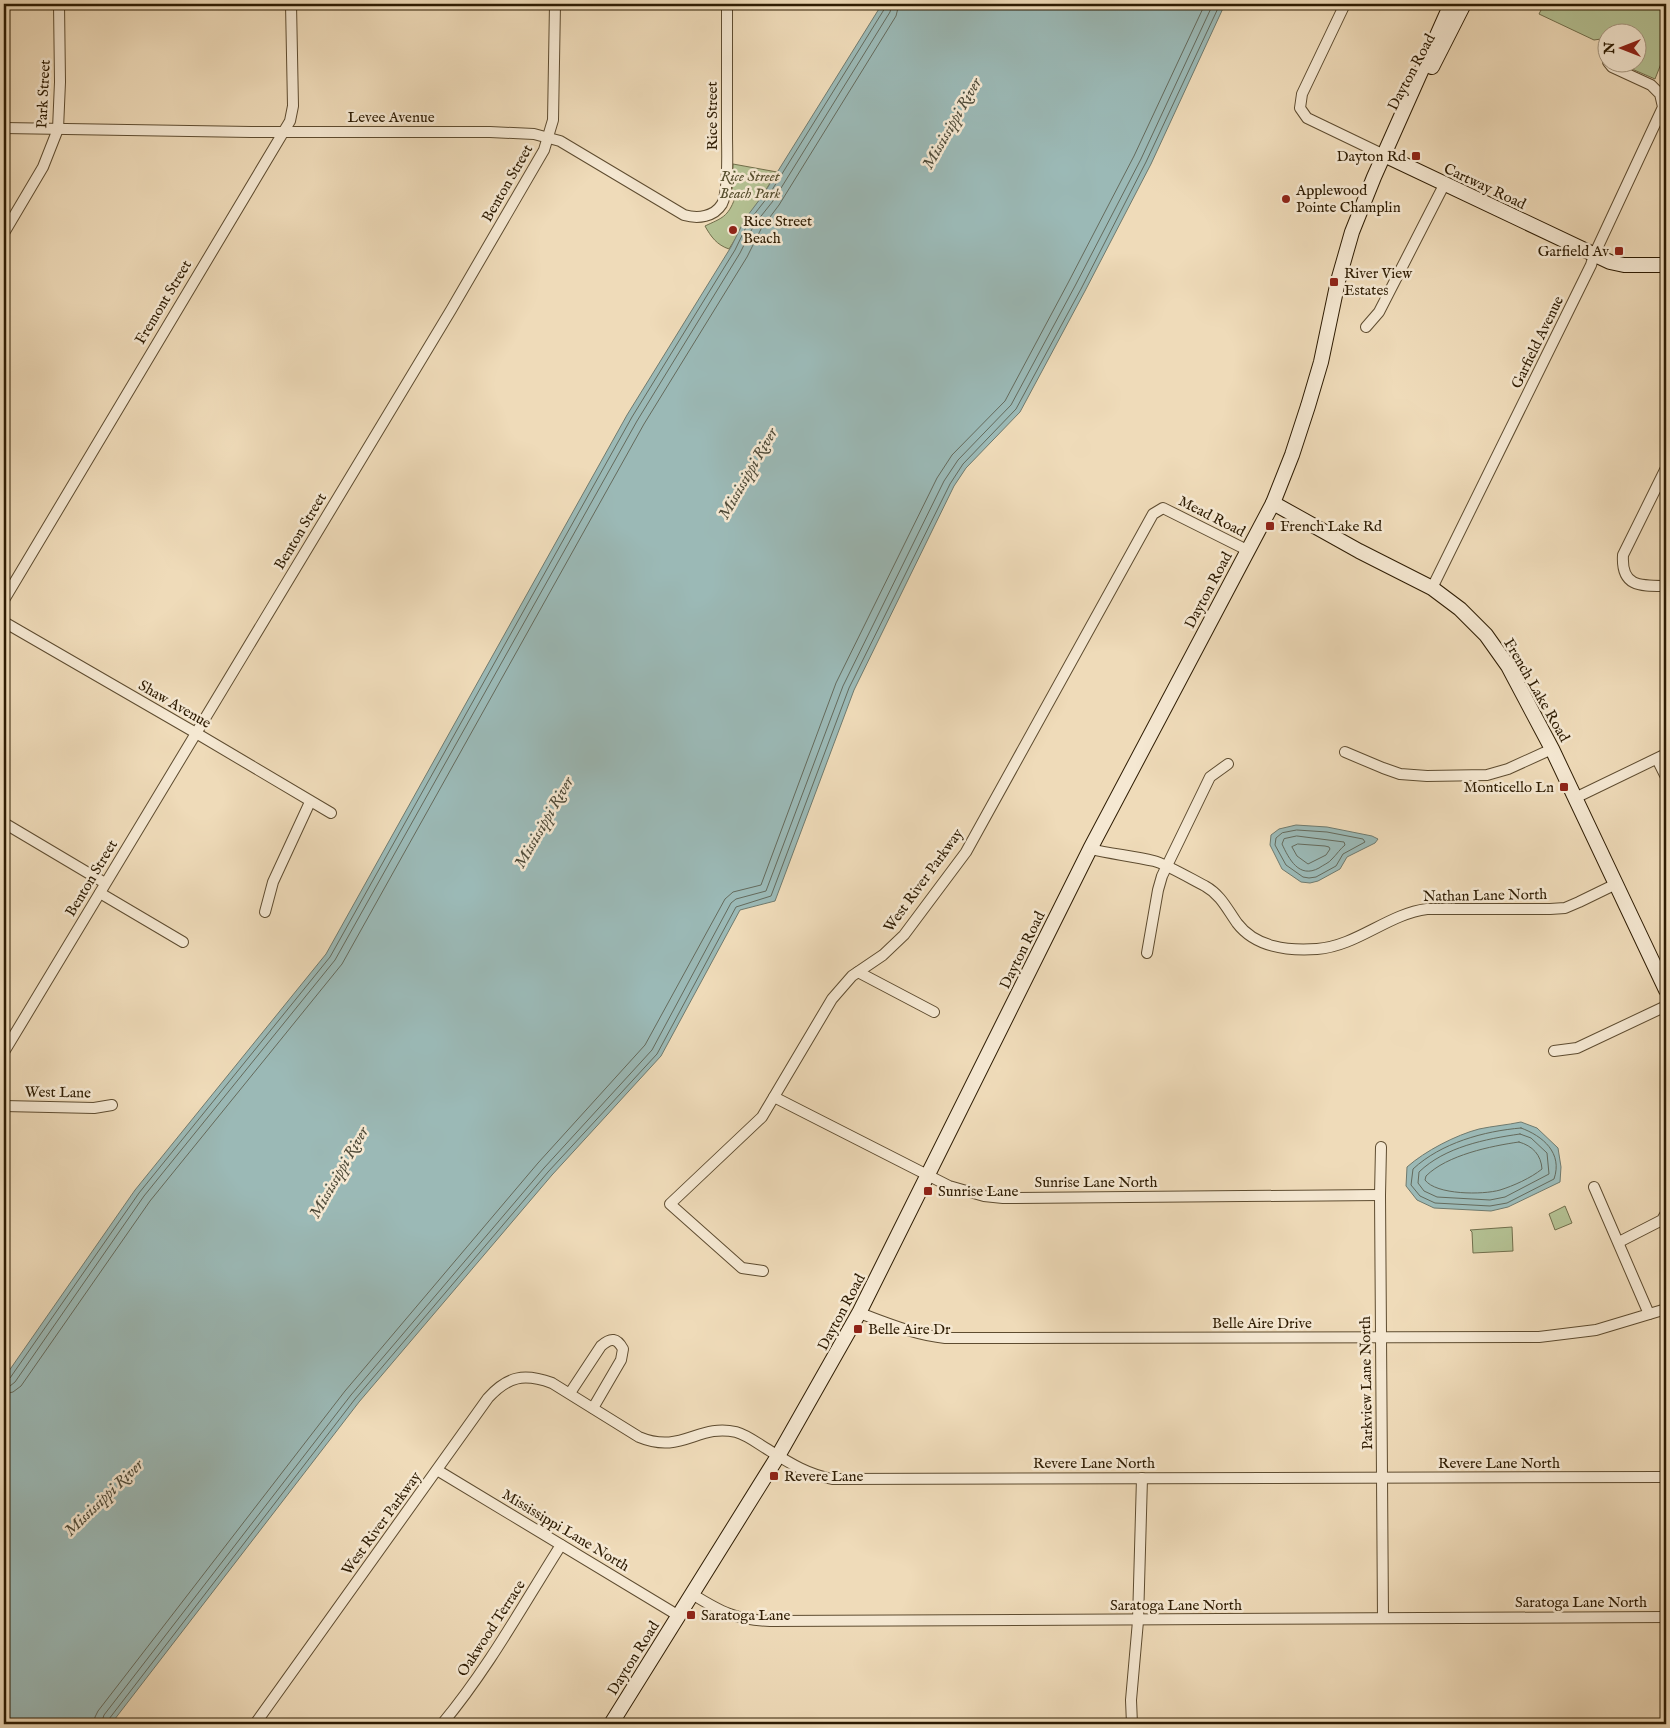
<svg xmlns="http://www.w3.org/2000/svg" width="1670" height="1728" font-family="'IM FELL English',serif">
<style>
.green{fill:#b4c193;stroke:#716e4b}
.water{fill:#9bb9b6;stroke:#6f7a6e}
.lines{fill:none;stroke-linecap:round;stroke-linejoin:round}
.shore{stroke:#646a5c;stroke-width:1}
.street-casing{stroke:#5e4c30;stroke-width:12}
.secondary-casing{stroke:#2e1c03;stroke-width:16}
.street{stroke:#f5e8d2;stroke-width:10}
.secondary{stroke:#f5e8d2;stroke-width:14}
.poi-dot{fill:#8f2418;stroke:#f5e8d2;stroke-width:2}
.labels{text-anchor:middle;stroke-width:5;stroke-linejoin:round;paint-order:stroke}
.street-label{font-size:15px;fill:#2e1c03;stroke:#f5e8d2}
.poi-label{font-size:15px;fill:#2e1c03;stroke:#f5e8d2;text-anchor:start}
.park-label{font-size:15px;font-style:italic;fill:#564e2e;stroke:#f5e8d2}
.water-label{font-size:16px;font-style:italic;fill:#4f4b39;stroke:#f5e8d2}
</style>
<rect width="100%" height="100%" fill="#efdbb9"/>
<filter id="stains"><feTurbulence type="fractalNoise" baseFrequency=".004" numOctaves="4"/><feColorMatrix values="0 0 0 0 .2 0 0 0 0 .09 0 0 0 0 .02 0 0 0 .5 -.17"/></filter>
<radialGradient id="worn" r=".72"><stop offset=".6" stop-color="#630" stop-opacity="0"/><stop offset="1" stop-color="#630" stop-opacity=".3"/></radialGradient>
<g class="green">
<polygon points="1544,4 1666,4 1666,51 1655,79 1618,63 1638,62 1638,32 1608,32 1607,41 1601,39 1594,40 1539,14"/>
<path d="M733,164L777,172L729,249C717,245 711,237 705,226C722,218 728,217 735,198L732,194Z"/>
<polygon points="1565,1206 1572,1223 1555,1230 1549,1214"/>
<polygon points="1512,1227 1513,1251 1473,1253 1472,1232 1470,1230"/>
</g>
<g class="water">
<polygon points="882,4 1225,4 1151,164 1085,291 1020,412 966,468 954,486 854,690 775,901 740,910 661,1056 552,1175 359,1402 111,1724 4,1724 4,1378 135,1190 326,954 627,415 731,247 745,219 763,195"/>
<polygon points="1296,825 1327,827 1372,836 1378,839 1375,843 1347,857 1340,869 1318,881 1310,883 1301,882 1282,869 1270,845 1271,835 1279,829"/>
<path d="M1521,1122L1537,1128L1558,1148L1561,1167L1560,1182L1508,1207L1491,1211L1434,1208L1417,1200L1406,1186L1407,1167C1425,1151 1456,1135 1479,1129C1493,1126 1507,1125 1521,1122Z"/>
</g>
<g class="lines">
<g class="shore">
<polygon points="1297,830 1327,832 1363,839 1365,842 1343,854 1336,866 1316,877 1309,878 1303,877 1286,865 1275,845 1276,838 1282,833"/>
<path d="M1297,836L1344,842L1345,845C1340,849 1337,854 1332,859C1329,863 1323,865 1319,868C1299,879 1289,859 1282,844L1284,839Z"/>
<polygon points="1298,844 1325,846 1329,847 1330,849 1326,855 1308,864 1297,856 1292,847"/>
<path d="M1521,1128C1543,1136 1563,1153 1554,1179L1507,1203L1490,1206L1435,1203L1420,1196L1411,1185L1413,1169C1441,1143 1484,1131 1521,1128Z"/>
<path d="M1520,1134L1531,1138L1547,1153L1549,1174L1505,1197L1490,1200L1437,1197L1424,1191L1418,1183L1419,1172C1445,1147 1485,1139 1520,1134Z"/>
<path d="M1519,1142C1533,1146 1541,1155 1542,1169C1531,1178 1513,1186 1500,1190C1483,1195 1436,1195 1425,1180L1426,1176C1447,1155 1491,1146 1519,1142Z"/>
<polyline points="4,1380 10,1378 139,1193 330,957 632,417 735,250 749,221 767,198 885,8 886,4"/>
<polyline points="4,1387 10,1386 15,1382 144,1196 335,960 637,421 740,253 754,225 773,201 890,12 892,4"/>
<polyline points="4,1394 13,1392 21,1386 150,1201 342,964 644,424 747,257 761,229 779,205 896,16 899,4"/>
<polyline points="94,1724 95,1717 98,1711 345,1391 538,1163 645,1045 725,899 733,892 761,885 836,683 937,478 952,455 1005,401 1068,283 1134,156 1205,4"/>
<polyline points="101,1724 104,1715 351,1395 544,1168 652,1050 731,903 736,899 766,891 843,686 944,481 958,460 1011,405 1075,286 1141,159 1213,4"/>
<polyline points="108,1724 109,1719 355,1399 548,1172 657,1054 736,907 771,896 849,688 950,484 963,464 1016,409 1081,289 1146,162 1220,4"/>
</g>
<defs>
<g id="street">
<polyline points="1345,4 1302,94 1300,108 1307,118 1384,155"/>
<path d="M4,128L251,132H490L534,134L560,141L684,215C698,219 714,217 722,204C729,191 727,151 727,135C727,91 727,48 727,4"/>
<polyline points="4,233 43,167 58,129 60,82 59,4"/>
<polyline points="1366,327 1379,312 1444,185"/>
<path d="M1666,468L1623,555C1621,587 1640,586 1666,586"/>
<polyline points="1432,588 1591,265 1594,255 1663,107 1660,94 1651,85 1612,67 1608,62"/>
<polyline points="4,600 290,121 293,106 291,4"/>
<polyline points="4,622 196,733 331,813"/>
<polyline points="1345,752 1383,768 1400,774 1427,776 1487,775 1508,769 1552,749"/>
<polyline points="1657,759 1666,777"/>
<polyline points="1575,798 1666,754"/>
<polyline points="4,823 105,883"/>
<path d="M1090,849C1111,854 1133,856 1154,861C1166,864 1193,880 1205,886C1221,895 1227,909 1237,923C1256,948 1288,951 1317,949C1357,946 1388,914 1427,909H1550L1565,908L1579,902L1616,884"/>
<polyline points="100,893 183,942"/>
<polyline points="265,912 273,882 310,802"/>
<polyline points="1147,953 1158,890 1162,876 1210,777 1228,764"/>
<polyline points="858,972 934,1012"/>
<polyline points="1554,1051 1577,1048 1666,1006"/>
<polyline points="4,1052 451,310 544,150 553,120 555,4"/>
<polyline points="774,1097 949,1186 984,1196 1003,1198 1380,1195"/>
<polyline points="4,1106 94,1108 112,1105"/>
<polyline points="1381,1147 1380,1195 1383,1618"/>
<polyline points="1594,1187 1649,1314"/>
<polyline points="1619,1242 1662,1220 1666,1213"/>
<polyline points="763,1271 742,1268 670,1204 762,1117 832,999 852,976 883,955 904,935 966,852 1153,514 1163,508 1247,550"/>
<path d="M859,1313C888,1323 914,1335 945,1338L1539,1337L1596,1330L1666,1309"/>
<path d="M570,1393L601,1346C611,1337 617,1338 623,1349L621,1360L593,1408"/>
<polyline points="437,1470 679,1616"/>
<path d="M692,1594C721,1612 736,1620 770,1621L1666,1617"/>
<path d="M255,1724L488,1398C508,1376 524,1373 552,1383L639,1437C682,1455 698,1423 736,1432C747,1435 757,1443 767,1449C788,1462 808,1475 833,1479L1666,1477"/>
<path d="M442,1724C488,1669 523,1605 561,1545"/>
<polyline points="1132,1724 1131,1700 1138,1621 1142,1478"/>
</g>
<g id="secondary">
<polyline points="1432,67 1464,4"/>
<polyline points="1384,155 1610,262 1624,265 1666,265"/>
<polyline points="1273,503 1359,551 1432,588 1460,609 1486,635 1508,666 1552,749 1666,990"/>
<polyline points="611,1724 778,1456 859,1313 1090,849 1273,503 1292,455 1308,406 1321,362 1338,281 1352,232 1374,177 1451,4"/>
</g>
</defs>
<use href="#street" class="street-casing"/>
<use href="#secondary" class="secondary-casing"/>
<use href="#street" class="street"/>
<use href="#secondary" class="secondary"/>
</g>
<g class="poi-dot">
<rect x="1411" y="151" width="10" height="10" rx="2.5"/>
<circle cx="1286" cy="199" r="5"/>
<circle cx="733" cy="230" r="5"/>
<rect x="1614" y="246" width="10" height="10" rx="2.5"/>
<rect x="1329" y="277" width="10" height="10" rx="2.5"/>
<rect x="1265" y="521" width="10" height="10" rx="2.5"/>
<rect x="1559" y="782" width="10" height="10" rx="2.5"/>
<rect x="923" y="1186" width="10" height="10" rx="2.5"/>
<rect x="853" y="1324" width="10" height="10" rx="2.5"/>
<rect x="769" y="1471" width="10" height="10" rx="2.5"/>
<rect x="686" y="1610" width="10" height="10" rx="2.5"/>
</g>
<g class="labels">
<g class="street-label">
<text transform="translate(1411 72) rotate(-62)" y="5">Dayton Road</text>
<text transform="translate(43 94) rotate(-87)" y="5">Park Street</text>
<text transform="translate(712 116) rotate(-90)" y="5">Rice Street</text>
<text x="391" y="122">Levee Avenue</text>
<text transform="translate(507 183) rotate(-60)" y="5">Benton Street</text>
<text transform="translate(1485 186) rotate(25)" y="5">Cartway Road</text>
<text transform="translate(163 302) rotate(-59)" y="5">Fremont Street</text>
<text transform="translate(1537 342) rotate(-64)" y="5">Garfield Avenue</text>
<text transform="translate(1212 516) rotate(27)" y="5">Mead Road</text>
<text transform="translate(300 531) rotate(-59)" y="5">Benton Street</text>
<text transform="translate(1208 590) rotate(-62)" y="5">Dayton Road</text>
<text transform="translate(1537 690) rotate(60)" y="5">French Lake Road</text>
<text transform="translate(175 704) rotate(30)" y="5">Shaw Avenue</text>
<text transform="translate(91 878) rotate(-59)" y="5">Benton Street</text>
<text transform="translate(923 880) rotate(-54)" y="5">West River Parkway</text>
<text transform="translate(1485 895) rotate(-1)" y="5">Nathan Lane North</text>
<text transform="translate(1022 950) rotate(-64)" y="5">Dayton Road</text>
<text transform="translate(58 1092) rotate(1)" y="5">West Lane</text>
<text x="1096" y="1187">Sunrise Lane North</text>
<text transform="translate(841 1312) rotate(-62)" y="5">Dayton Road</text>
<text x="1262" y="1328">Belle Aire Drive</text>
<text transform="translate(1366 1383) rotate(-91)" y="5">Parkview Lane North</text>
<text x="1094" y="1468">Revere Lane North</text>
<text x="1499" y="1468">Revere Lane North</text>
<text transform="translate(381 1523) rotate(-54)" y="5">West River Parkway</text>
<text transform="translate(566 1530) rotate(31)" y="5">Mississippi Lane North</text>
<text x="1581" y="1607">Saratoga Lane North</text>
<text x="1176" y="1610">Saratoga Lane North</text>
<text transform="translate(491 1628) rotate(-57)" y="5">Oakwood Terrace</text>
<text transform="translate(633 1658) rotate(-58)" y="5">Dayton Road</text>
</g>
<g class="poi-label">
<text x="1406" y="161" text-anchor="end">Dayton Rd</text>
<text x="1296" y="195">Applewood<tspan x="1296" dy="17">Pointe Champlin</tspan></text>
<text x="743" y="226">Rice Street<tspan x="743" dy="17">Beach</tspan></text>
<text x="1609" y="256" text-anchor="end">Garfield Av</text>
<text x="1344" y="278">River View<tspan x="1344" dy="17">Estates</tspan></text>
<text x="1280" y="531">French Lake Rd</text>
<text x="1554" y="792" text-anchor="end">Monticello Ln</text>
<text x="938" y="1196">Sunrise Lane</text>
<text x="868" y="1334">Belle Aire Dr</text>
<text x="784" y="1481">Revere Lane</text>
<text x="701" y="1620">Saratoga Lane</text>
</g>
<g class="park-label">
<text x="750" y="181">Rice Street<tspan x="750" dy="17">Beach Park</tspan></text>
</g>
<g class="water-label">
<text transform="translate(951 123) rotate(-60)" y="6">Mississippi River</text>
<text transform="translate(747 473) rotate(-60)" y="6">Mississippi River</text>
<text transform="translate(543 822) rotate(-60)" y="6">Mississippi River</text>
<text transform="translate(338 1172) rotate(-60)" y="6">Mississippi River</text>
<text transform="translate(103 1497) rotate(-44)" y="6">Mississippi River</text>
</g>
</g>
<rect width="1670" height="1728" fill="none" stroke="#efdbb9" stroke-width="20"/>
<rect x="5" y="5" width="1660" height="1718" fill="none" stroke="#2e1c03" stroke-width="2.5"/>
<rect x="10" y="10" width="1650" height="1708" fill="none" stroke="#2e1c03"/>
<g transform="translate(1622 48) rotate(270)"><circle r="24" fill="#f5e8d2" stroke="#a5967f"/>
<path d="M0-4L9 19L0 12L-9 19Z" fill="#8f2418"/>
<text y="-8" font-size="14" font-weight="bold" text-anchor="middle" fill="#2e1c03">N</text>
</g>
<rect width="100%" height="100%" filter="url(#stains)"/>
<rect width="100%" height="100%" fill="url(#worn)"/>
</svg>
